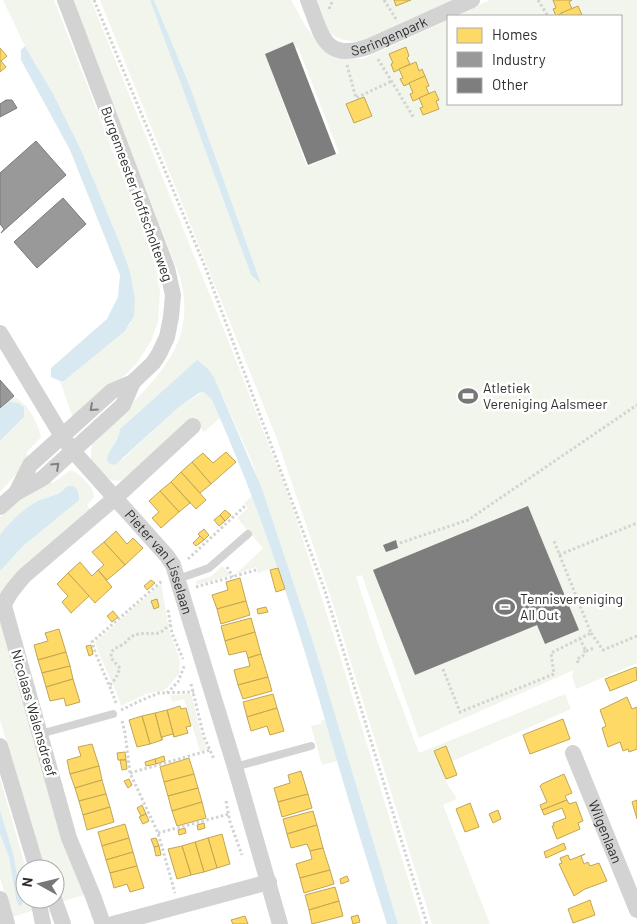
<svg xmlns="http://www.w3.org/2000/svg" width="637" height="924" font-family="Barlow,sans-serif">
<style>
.green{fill:#f1f5ec;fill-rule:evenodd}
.water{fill:#d9e9f1}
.homes{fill:#ffd966;stroke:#c0a655}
.industry{fill:#999;stroke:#797979}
.building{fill:#7e7e7e}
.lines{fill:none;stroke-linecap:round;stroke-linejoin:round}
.path{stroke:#d3d3d3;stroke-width:3;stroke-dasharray:2.5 2.5;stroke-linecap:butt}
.lane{stroke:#d3d3d3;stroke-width:8}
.street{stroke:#d3d3d3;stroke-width:16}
.oneway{stroke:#808080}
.labels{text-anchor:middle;stroke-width:5;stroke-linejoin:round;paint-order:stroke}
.street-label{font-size:14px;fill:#2e2e2e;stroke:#fff}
.poi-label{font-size:14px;fill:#2e2e2e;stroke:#fff;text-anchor:start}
</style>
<rect width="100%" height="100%" fill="#fff"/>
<g class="green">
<polygon points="3,0 54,0 143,229 157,272 160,292 158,321 152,339 137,363 119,381 73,418 60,381 64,381 125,331 131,323 119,241 82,152 36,64 25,46"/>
<path d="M72,0H91L232,350L291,503L331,627L422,924H398L315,648L252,462L214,377L169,385L120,429V437L111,448L122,460L179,407L203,392L211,398L220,418L204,432L193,419L122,480C107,484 100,470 91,460C91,454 91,445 94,441C99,432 114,421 122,414C162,372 197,340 180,277Z"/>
<path d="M100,0H150L251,275L260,283L189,84L154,0H291L306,27L324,49L341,58L363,59L448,20V104H621V16H456L490,0H637V663L576,689L572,676L574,670L419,738L362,575L356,577L379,646L419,753L565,694L571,709L448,763C439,778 449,785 457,799L443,805L490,924H432L330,595L277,439ZM298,47L339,153L307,167L265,54L270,58Z"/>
<path d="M313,0H454L361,42C326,40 326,30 313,0Z"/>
<path d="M14,397C28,403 38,423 41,437L26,453L31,458L0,492V441L24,417L18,403L9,401Z"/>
<path d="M71,470C80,474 94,486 94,497L87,505L91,510L5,587L0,594V571L23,546L70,506V485L67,486C60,495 54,495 43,499C29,504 9,522 0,535V517L7,509L49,479L53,483Z"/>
<polygon points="252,496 278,567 258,573 256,567 236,574 263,548 237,518 248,508 244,503"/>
<polygon points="222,566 231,575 197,585 196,581 212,576"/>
<path d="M161,584L169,630L180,661L179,674L165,690L146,694L121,706C115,684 102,664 95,642Z"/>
<polygon points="0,618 84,895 60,902 55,890 55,869 46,869 44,865 0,720"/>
<polygon points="191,694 200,730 207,749 200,751 184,699 172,702 170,695"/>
<polygon points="326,719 337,761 322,765 311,726 321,724 321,721"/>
<polygon points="0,778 26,869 25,899 32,899 34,910 12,917 0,878 0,834 9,857 16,899 19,905 23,904 13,853 0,810"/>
</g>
<g class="water">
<polygon points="150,0 154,0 189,84 261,284 251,275"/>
<polygon points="25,46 53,94 82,152 119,241 130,272 135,300 134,316 125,331 64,381 60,381 51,377 51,368 107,319 118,297 120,275 70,150 21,60 21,50"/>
<path d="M197,360L206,367L214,377L262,489L315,648L398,924H387C370,870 353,816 337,761C302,638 264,515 211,398L203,392L199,393L179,407L115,465L109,463L107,460C108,448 120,441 120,429Z"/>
<polygon points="9,401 18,403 24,407 24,417 0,441 0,409"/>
<path d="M67,486C77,484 79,491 79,500L23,546L0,571V535C9,522 28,504 43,499C54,495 60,495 67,486Z"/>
<polygon points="0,810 13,853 23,904 19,906 16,899 9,857 0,834"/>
</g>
<g class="homes">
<polygon points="394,0 411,0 396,6"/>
<polygon points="553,0 572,0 569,2 572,9 556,16 553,9 556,8"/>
<polygon points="578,6 582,15 563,16 561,13"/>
<polygon points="406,47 409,56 407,58 410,64 394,72 391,64 393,63 389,54"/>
<polygon points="0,48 7,56 1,61 6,67 0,72"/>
<polygon points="416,62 419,71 422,69 425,76 404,86 400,79 403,78 399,69"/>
<polygon points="425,76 429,86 426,87 429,94 413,101 410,94 413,93 409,83"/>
<polygon points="435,91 439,100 436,101 439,109 423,115 420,108 423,107 419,98"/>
<polygon points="364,97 372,116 354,123 346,104"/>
<polygon points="226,452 236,462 211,484 192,462 203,453 213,463"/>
<polygon points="192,462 211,484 200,493 181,472"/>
<polygon points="181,472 206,500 196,509 171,482"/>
<polygon points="171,482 190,503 179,512 160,491"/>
<polygon points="160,491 179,512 161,528 152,518 159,512 149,501"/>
<polygon points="225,510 231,515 225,521 220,515"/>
<polygon points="220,515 225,521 219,526 214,520"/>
<polygon points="204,529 209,535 204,540 198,534"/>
<polygon points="116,531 127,544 133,538 143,548 125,565 104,542"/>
<polygon points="200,536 204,540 196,546 193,543"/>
<polygon points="104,542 125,565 107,580 98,570 104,565 92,552"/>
<polygon points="80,562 92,576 98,570 112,587 95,603 68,573"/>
<polygon points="278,568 285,589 276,592 270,570"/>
<polygon points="68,573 89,596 71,613 62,602 68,596 57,584"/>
<polygon points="240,578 246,601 217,609 212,595 228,590 226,582"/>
<polygon points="151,580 155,583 147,590 144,586"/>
<polygon points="157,599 159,607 154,609 151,601"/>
<polygon points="246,601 250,615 221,624 217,609"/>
<polygon points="266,607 268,612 258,614 257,609"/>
<polygon points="113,611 118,617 112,622 107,616"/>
<polygon points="251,618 255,632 225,641 221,626"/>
<polygon points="59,629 66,652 38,660 34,645 48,641 45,633"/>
<polygon points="255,632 261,654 248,658 246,651 229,655 225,641"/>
<polygon points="91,645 93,654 89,656 86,646"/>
<polygon points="66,652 70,666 42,673 38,660"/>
<polygon points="261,654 268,677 238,685 234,670 250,666 248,658"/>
<polygon points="70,666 73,679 46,687 42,673"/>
<polygon points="636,667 637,680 610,691 605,679"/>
<polygon points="268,677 272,691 243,699 238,685"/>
<polygon points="73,679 80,702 66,706 64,698 50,701 46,687"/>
<polygon points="273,694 277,708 247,717 243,702"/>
<polygon points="627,697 632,709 637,707 637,749 629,752 628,749 623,751 620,742 608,747 602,728 606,726 600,710"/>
<polygon points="180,706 181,709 186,708 191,726 186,727 188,733 174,737 167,710"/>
<polygon points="277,708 284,731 270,735 267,726 251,731 247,717"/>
<polygon points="167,710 174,737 173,734 162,737 162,740 155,713"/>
<polygon points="155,713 162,740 150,744 142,716"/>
<polygon points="142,716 150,744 137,747 129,720"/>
<polygon points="563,719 570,739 530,754 523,735"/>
<polygon points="92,744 99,766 70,774 67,760 81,756 78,747"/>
<polygon points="446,746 457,775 446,779 434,751"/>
<polygon points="125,752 126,760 118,760 117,753"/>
<polygon points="164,756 165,761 156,764 155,759"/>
<polygon points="189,758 194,774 164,782 160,767"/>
<polygon points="155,759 156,764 146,766 145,762"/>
<polygon points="120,760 126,760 127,769 122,770"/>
<polygon points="99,766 102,780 75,788 70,774"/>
<polygon points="301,771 308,794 278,802 274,788 290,783 288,775"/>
<polygon points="194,774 198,788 168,796 164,782"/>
<polygon points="564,774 572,793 565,796 567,800 542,810 540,805 547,802 540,786 542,784"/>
<polygon points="129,779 132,785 128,788 124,781"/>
<polygon points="102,780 106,794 79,801 75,788"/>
<polygon points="198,788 202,802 172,811 168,796"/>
<polygon points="106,794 110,807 83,815 79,801"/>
<polygon points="308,794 312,808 282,817 278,802"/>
<polygon points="567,800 569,804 576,802 583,821 578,823 580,829 557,839 552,826 554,826 553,823 566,818 562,808 544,815 542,810"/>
<polygon points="637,800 637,819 632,802"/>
<polygon points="202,802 206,818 177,826 172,811"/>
<polygon points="470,803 479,827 465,832 456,809"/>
<polygon points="142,805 146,814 141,816 137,808"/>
<polygon points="110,807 114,822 87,830 83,815"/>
<polygon points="498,810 501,819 493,823 489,814"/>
<polygon points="313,811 317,825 287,834 283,819"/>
<polygon points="146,814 149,821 143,824 139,817"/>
<polygon points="204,823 205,828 198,830 197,825"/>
<polygon points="125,824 129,838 102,846 98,832"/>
<polygon points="317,825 323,848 310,851 307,844 291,848 287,834"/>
<polygon points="185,828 186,833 179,835 178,830"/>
<polygon points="222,834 230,864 217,868 208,838"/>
<polygon points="129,838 133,852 106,860 102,846"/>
<polygon points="156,838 159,846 154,847 151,839"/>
<polygon points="208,838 217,868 204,872 195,842"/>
<polygon points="195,842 204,872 191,875 182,846"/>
<polygon points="564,843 566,849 546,858 544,852"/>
<polygon points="159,846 161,855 156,856 154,847"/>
<polygon points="182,846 191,875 177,879 168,849"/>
<polygon points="323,848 330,870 300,878 296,864 312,859 310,851"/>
<polygon points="133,852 137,866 110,873 106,860"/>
<polygon points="585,854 581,856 584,864 588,862 590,866 599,863 607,881 585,889 574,896 559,864 562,863 560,858 568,855 570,860"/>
<polygon points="137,866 144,888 130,892 127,884 114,888 110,873"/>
<polygon points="330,870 334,884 304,893 300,878"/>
<polygon points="347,876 349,881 341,884 340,879"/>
<polygon points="335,887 339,901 309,910 305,895"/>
<polygon points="590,900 595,915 573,923 568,909"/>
<polygon points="339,901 343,916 312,924 309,910"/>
<polygon points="358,915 360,922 353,924 351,917"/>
<polygon points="245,916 248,924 233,924 231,920"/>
</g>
<g class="industry">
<polygon points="6,100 12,100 17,108 0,117 0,104"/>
<polygon points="36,141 66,175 1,233 4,229 0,224 0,173"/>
<polygon points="63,198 86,224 37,268 14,242"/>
<polygon points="0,380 14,396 0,408"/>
</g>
<g class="building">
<polygon points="293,42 336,154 308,165 265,54"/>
<polygon points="528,506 579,630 545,644 537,625 415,675 373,570"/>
<polygon points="396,540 398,548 386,552 383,545"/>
</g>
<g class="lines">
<g class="path">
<polyline points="94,0 206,269 325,591 427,924"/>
<polyline points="384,0 396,19"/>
<polyline points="538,0 548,16"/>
<polyline points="329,9 333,0"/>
<polyline points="378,59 414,118"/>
<polyline points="347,65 356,98 392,81"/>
<polyline points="400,543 468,520 637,405"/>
<polyline points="559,555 637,523"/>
<polyline points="188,559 245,506"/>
<polyline points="227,567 233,577"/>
<polyline points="196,587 256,570"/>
<polyline points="168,610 172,633 183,659"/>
<polyline points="591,633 603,650 637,636"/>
<polyline points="586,651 594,648"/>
<polyline points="578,663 577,659 583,656 583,652 586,651 580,639"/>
<polyline points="443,669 460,712 554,674 551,653 591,633 554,541"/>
<polyline points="191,684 204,737 214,759"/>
<path d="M110,685L116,678L120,668L111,658C111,648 115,649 122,645C126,643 128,639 131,637C141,631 149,635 158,633C163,632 166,627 171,625"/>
<polyline points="167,693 178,682 185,664"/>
<path d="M116,703C109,682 98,663 92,642L162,581"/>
<polyline points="121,710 142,700 159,693 194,692"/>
<polyline points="122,721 125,733 130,773 158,833 175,893"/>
<polyline points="130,773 210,750"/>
<polyline points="226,801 230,822 242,855"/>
<polyline points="158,833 229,814"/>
</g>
<g class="lane">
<polyline points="178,579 209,568 248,534"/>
<polyline points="40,734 113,714"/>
<polyline points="235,767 311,746"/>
</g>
<g class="street">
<path id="s1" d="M308,0C322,35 324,63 370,46L472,0"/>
<path id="s2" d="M0,333L62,436L73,451L167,556L173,565L235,767L280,924"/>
<polyline points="16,493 30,465 112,391 133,382"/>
<polyline points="0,507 16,493 43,478 123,405 133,382 153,363 159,354 167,337 171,317 173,295 167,268 65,0"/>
<polyline points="0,746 37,869"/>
<path id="s3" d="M573,753L637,910"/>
<polyline points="0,899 7,924"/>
<polyline points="38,899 43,924"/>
<polyline points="54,899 63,924"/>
<path d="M103,924L93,896L69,838L4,606C7,594 16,586 24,576L115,498L193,426"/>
<polyline points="113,924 269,882"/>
</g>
</g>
<defs><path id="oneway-chevron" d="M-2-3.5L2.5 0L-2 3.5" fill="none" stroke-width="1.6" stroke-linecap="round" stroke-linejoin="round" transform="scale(1.25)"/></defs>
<g class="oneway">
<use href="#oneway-chevron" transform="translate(93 408) rotate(138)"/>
<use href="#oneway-chevron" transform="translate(56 466) rotate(-43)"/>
</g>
<defs>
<symbol id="stadium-bare" viewBox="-9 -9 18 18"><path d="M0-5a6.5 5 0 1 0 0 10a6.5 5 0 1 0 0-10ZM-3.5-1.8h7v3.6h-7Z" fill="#777" stroke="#fff" stroke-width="2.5" paint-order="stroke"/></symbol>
</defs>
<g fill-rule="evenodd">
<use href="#stadium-bare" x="454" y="382" width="28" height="28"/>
<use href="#stadium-bare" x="491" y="593" width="28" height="28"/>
</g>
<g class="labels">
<g class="street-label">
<text dy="5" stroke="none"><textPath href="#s1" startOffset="114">Seringenpark</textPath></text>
<text transform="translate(137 194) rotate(70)" y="5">Burgemeester Hoffscholteweg</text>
<text dy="5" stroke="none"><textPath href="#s2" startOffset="281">Pieter van Lisselaan</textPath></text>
<text transform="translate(34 713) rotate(74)" y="5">Nicolaas Walensdreef</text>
<text dy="5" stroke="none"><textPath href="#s3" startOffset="85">Wilgenlaan</textPath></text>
</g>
<g class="poi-label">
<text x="483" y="393">Atletiek<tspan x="483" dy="16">Vereniging Aalsmeer</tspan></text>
<text x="520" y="604">Tennisvereniging<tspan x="520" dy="16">All Out</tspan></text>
</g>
</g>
<rect x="447" y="15" width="175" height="90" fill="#ffffff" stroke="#ababab"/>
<rect x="457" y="28" width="25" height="15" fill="#ffd966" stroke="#ababab"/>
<text x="492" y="40" font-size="15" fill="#2e2e2e">Homes</text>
<rect x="457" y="52" width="25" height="15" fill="#999999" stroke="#ababab"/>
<text x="492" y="65" font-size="15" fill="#2e2e2e">Industry</text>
<rect x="457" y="78" width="25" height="15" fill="#7e7e7e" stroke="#ababab"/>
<text x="492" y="90" font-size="15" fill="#2e2e2e">Other</text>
<g transform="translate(40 884) rotate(278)"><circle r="24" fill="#ffffff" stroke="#ababab"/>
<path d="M0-4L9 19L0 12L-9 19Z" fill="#777777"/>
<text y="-8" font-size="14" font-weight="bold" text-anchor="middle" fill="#2e2e2e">N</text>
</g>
</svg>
